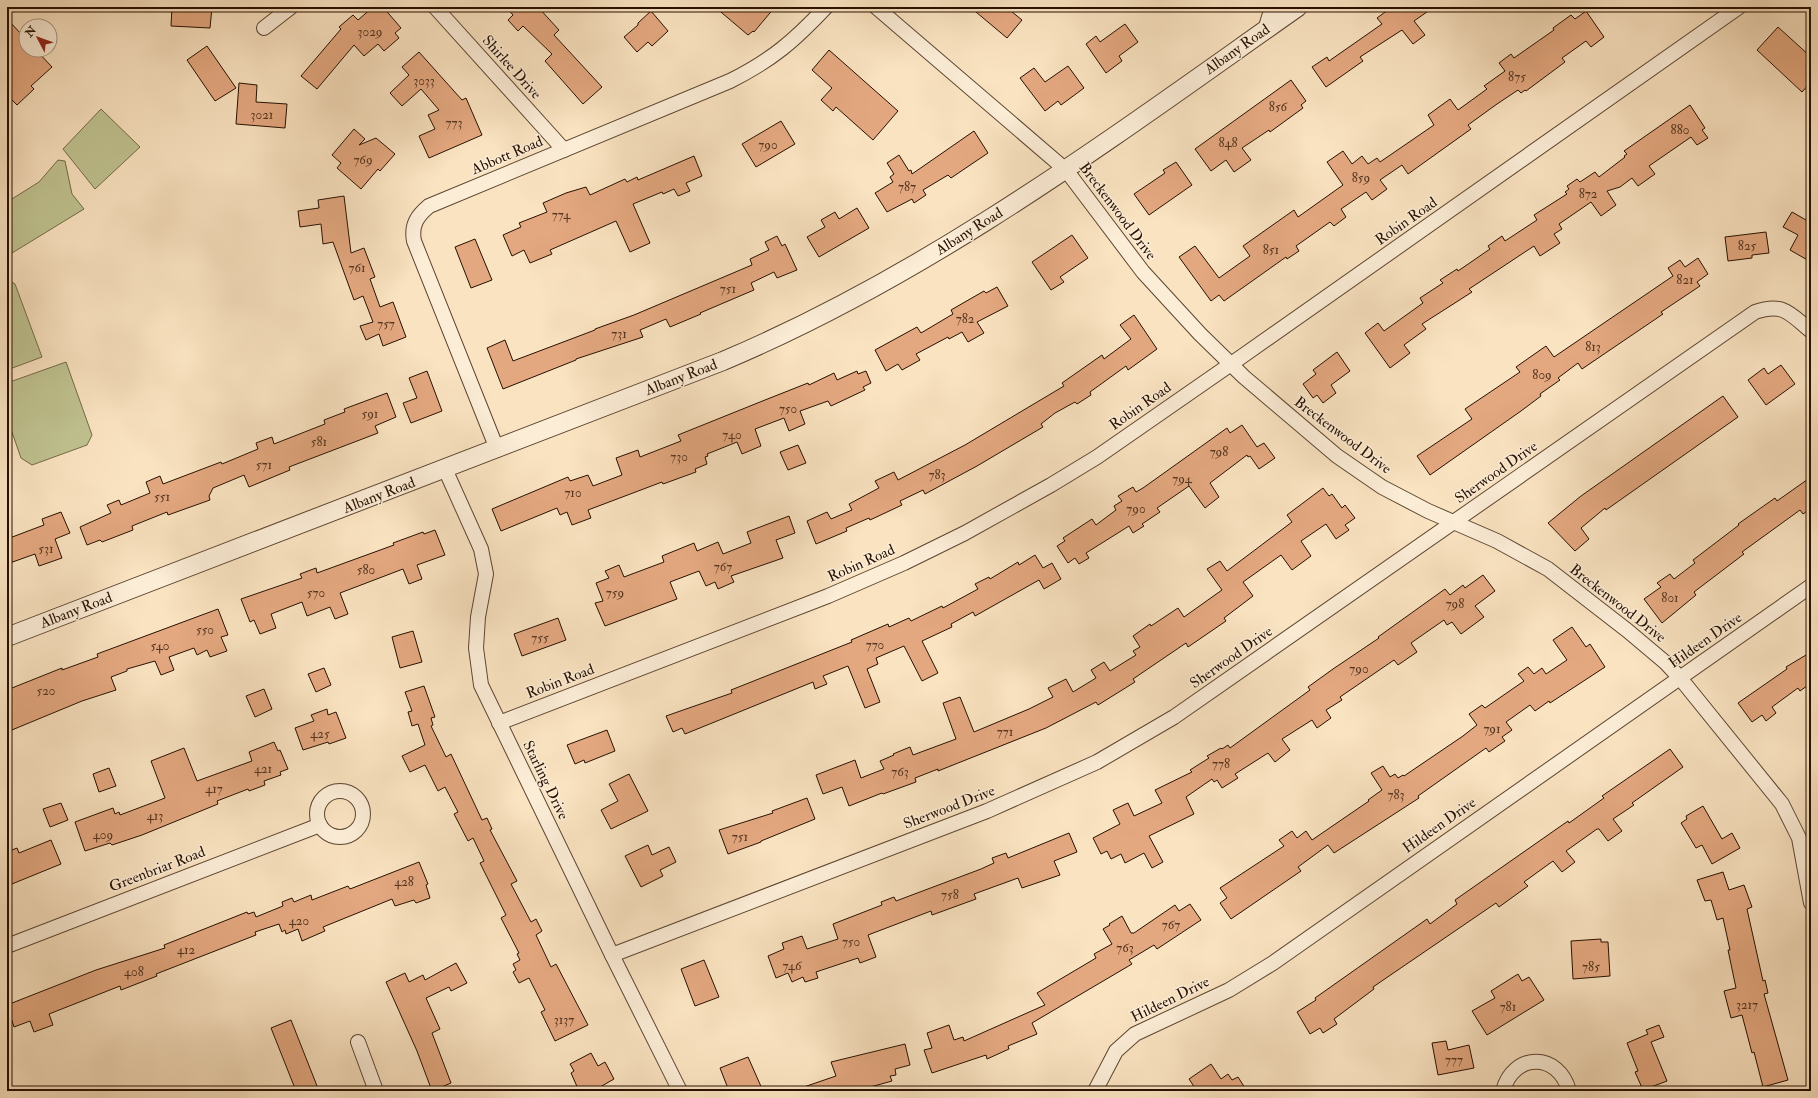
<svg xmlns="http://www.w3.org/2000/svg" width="1818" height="1098" font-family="'IM FELL Double Pica',serif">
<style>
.green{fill:#c0c391;stroke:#746a48}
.building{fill:#e4a880;stroke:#271000}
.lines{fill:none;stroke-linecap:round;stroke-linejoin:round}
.minor-casing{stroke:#5c4530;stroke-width:16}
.tertiary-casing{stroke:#5c4530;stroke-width:20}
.minor{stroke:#fcedd7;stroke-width:14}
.tertiary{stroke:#fcedd7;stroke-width:18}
.labels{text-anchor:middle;stroke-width:3;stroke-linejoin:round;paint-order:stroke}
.number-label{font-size:13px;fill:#563620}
.street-label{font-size:15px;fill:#271000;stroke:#fcedd7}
</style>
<rect width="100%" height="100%" fill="#fae3c1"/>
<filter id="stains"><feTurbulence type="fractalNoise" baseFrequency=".005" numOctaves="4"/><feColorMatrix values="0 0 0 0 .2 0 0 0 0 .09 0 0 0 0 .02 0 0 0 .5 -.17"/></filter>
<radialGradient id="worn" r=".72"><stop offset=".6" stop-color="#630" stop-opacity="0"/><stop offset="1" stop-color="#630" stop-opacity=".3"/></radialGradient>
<g class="green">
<polygon points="101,109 140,147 95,189 63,149"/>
<polygon points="58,160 65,161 72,194 84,209 12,253 7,247 7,202 39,182"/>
<polygon points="7,279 15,284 42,357 7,370"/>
<polygon points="66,362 92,435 87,445 32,465 21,458 7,418 7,383"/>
</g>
<g class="building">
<polygon points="172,7 212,7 210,28 171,26"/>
<polygon points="373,7 383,7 401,28 395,33 399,38 384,51 378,44 364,56 354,45 317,89 301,76 341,29 339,27 353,15 358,20"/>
<polygon points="506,7 538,7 559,30 554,35 602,87 583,104 545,61 552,54 523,26 518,31 508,20 513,15"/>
<polygon points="715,7 775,7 754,32 753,31 748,35"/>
<polygon points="970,7 1006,7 1022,20 1007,38"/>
<polygon points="1392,7 1434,7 1414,21 1425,35 1413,44 1402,30 1360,57 1363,61 1326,87 1312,67 1327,57 1329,61 1382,24 1377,18"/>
<polygon points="651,11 668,31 652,46 648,42 637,52 624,37 638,25 638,23"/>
<polygon points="1586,11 1604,37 1591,47 1586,41 1562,58 1565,62 1526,91 1525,90 1521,93 1518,90 1497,104 1468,125 1471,129 1408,174 1402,165 1380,180 1387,189 1372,200 1366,192 1341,209 1346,217 1334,226 1330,222 1296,246 1299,251 1287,259 1286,257 1224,301 1219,295 1211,301 1179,257 1195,246 1219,278 1250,256 1243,246 1294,210 1298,217 1343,185 1327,162 1343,151 1352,164 1362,156 1368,164 1377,158 1380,162 1434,125 1428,115 1450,99 1458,110 1487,89 1484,86 1505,71 1499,63 1511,54 1514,58 1554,30 1553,28 1571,15 1575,19"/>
<polygon points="7,19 26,39 26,50 36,50 52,67 31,86 34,89 17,105 7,95"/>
<polygon points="1125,24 1138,42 1119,56 1122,61 1106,73 1086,44 1096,36 1100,42"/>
<polygon points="1778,27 1811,57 1811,82 1802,92 1757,50"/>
<polygon points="207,46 236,88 215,101 187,60"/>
<polygon points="829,50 898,111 873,140 836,107 833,111 821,100 832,88 812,70"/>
<polygon points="419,52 462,100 466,98 482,135 429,158 419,136 435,129 428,115 439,110 421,89 402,106 390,93 409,75 402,67"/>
<polygon points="1068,66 1084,88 1061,105 1058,101 1045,111 1020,78 1034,68 1045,82"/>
<polygon points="1291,80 1306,101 1301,105 1303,108 1270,132 1269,130 1242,148 1251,160 1234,172 1226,160 1211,171 1195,149"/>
<polygon points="239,83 257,85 256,102 287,104 285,128 236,124"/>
<polygon points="1690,105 1705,128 1702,130 1708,138 1697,145 1691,137 1649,166 1655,174 1638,186 1632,178 1620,187 1607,191 1616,205 1601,216 1591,202 1559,224 1562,229 1554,234 1560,243 1540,256 1534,246 1469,289 1472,292 1422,324 1426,329 1404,345 1410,353 1390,368 1365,333 1378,323 1384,331 1423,303 1420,298 1443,283 1440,280 1457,269 1458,271 1490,249 1488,246 1502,236 1505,241 1537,220 1534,215 1567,194 1565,192 1569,189 1567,186 1577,179 1580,182 1595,172 1599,177 1625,157 1624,156 1627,154 1624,151"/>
<polygon points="781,121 795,144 756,167 742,144"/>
<polygon points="354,129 365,139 359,145 376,138 395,154 380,171 378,169 361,189 337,168 341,163 332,155"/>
<polygon points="974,131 988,153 951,178 948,175 923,190 926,195 914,203 912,199 887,212 875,193 893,182 890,177 894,174 887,163 899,155 909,171 911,170 912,174"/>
<polygon points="694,156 702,176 686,183 690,191 678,196 674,189 663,194 662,192 633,204 650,243 630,252 616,221 550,250 552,254 530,263 524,250 512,256 503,235 521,227 519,223 547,212 543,203 566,193 586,187 590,195 625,179 627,182 637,177 638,180"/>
<polygon points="1176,162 1192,185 1149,215 1134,194 1165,173 1163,170"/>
<polygon points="344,196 351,253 364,248 375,277 370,279 380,307 393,302 406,337 383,346 379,334 366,340 360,326 373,322 363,296 354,300 333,242 323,244 321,224 300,227 298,211 319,208 318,200"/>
<polygon points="857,208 869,228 819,257 807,237 825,227 821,220 835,212 839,219"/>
<polygon points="1811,211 1811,262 1790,250 1798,235 1783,227 1792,212 1806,220"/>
<polygon points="1766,232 1769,253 1752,255 1752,258 1728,261 1725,237"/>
<polygon points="1072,235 1088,258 1060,277 1064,282 1051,290 1032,262"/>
<polygon points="777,236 782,246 785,244 797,270 777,278 774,272 751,283 754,290 700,313 701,314 670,327 666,319 640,330 643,337 576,359 576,360 503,389 487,348 505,340 513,361 595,330 595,329 634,315 752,265 750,259 769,250 765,242"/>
<polygon points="475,239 492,280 471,288 455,247"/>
<polygon points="1698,258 1708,274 1697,282 1700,286 1661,312 1663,314 1582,369 1578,363 1558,378 1560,380 1540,394 1541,396 1521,411 1430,475 1417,456 1472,419 1465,409 1520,372 1516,367 1546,346 1554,357 1673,276 1668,268 1680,260 1685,267"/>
<polygon points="997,287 1008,306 977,322 984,333 968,342 962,332 949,339 948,337 916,354 920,360 902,370 898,364 886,371 875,350 917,327 921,333 953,314 951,310 984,291 986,293"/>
<polygon points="1134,315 1157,349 1128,370 1126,366 1090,392 1091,395 1077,404 1075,402 1055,413 1041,424 1043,427 977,466 925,494 923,490 900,501 902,505 870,520 869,518 846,528 847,531 816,544 807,521 827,512 831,519 852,510 849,504 879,488 875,481 894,472 898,480 965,445 1064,386 1062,383 1102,355 1104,359 1131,339 1120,325"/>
<polygon points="1337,352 1350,371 1331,385 1336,393 1323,403 1317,395 1313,398 1303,384 1316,374 1313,370"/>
<polygon points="1781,365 1795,384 1766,405 1748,380 1764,368 1768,374"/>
<polygon points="427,371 442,411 411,423 403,403 417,398 409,378"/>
<polygon points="857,371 858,374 866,371 871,383 863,387 865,390 831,406 828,401 800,411 805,424 789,431 784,418 755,429 761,446 742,454 737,442 707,454 708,456 705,457 707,464 695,469 696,472 663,484 662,482 588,510 591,518 572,525 567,512 560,515 557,508 501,531 492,509 568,477 570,481 588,475 593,486 622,475 616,458 638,450 640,457 681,441 678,435 765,400 808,383 809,385 834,373 837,380"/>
<polygon points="387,393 396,417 375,426 378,433 289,467 290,470 249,487 244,475 213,488 209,496 210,500 168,515 167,512 132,526 133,530 102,542 100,540 87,545 80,527 111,513 107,505 119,500 121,505 150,493 146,482 160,476 163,484 221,462 222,464 258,449 256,443 272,437 274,444 325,424 324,420 345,412 344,409"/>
<polygon points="1723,396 1738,417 1606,510 1605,508 1581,528 1589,539 1575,551 1548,523 1581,496"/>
<polygon points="1242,425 1257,447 1264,443 1275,458 1259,469 1250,456 1248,457 1247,455 1210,483 1219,497 1205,508 1189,486 1157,508 1160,512 1142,524 1144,526 1133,533 1129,526 1086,553 1089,558 1079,564 1075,558 1068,563 1057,546 1065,541 1063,538 1092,519 1096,525 1116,510 1114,506 1122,501 1118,496 1133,487 1136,492 1143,488 1227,428 1230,433"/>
<polygon points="798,445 806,463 788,470 780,452"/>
<polygon points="1811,477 1811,508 1803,514 1800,510 1742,552 1744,554 1694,592 1696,595 1662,623 1644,599 1661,587 1657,583 1670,574 1674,579 1695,563 1693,560 1739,525 1738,524 1775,498 1777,501"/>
<polygon points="1323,488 1329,496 1332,494 1342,508 1345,505 1355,518 1345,525 1349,530 1336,539 1326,524 1301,541 1311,556 1292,570 1281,555 1243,582 1253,596 1224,618 1226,621 1188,647 1186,643 1133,679 1135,682 1098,705 1096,702 1046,728 938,771 938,769 915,778 916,782 883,794 882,793 849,806 842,787 823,794 816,775 855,760 861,778 884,769 880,761 894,755 893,754 910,747 913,755 956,739 943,703 960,697 974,732 1029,709 1053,697 1048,688 1066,679 1073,692 1096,678 1091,670 1104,662 1110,671 1136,655 1133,651 1140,647 1133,636 1150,624 1151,626 1178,608 1184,617 1222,590 1207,569 1220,561 1227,571 1292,522 1287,515"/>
<polygon points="61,512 70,533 55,539 62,558 39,566 35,554 7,564 7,539 44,525 42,519"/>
<polygon points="789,516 795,533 776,540 783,558 731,576 734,582 718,589 715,582 706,586 699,571 670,582 677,599 605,626 595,603 603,601 596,583 609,578 605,571 619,565 624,577 664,562 662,556 694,543 697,551 718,542 723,554 751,543 747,532"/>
<polygon points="435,530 445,555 417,565 422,579 409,584 403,569 340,593 348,614 335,619 330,607 307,616 302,602 271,614 276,628 260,634 254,620 250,622 241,599 302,578 300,574 316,568 317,573 394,545 393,543 423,532 424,534"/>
<polygon points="1035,555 1043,568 1052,563 1061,579 1044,589 1039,580 975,616 973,612 951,624 952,627 922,641 938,673 922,681 904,646 876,658 878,664 867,669 880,702 865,708 848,666 823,676 827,684 815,689 813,682 685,734 682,728 673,732 666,716 732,693 731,690 852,642 851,640 888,624 889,627 909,618 911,621 942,606 943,608 978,589 975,584 989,577 990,579 1018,562 1019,565"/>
<polygon points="1483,575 1495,591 1475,606 1484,617 1461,634 1452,622 1447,625 1444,620 1411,643 1417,652 1398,665 1394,660 1340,697 1342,700 1326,710 1331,718 1317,728 1312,720 1282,739 1290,750 1275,762 1268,753 1235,774 1238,778 1222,788 1217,780 1214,782 1212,779 1186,797 1194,814 1149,836 1163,862 1152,868 1144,853 1125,863 1121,854 1111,859 1107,851 1101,854 1093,838 1120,824 1113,810 1128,803 1134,816 1162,803 1155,790 1192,772 1190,770 1209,758 1207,756 1221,748 1222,749 1228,745 1230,748 1310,690 1308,687 1333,669 1379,638 1378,637 1445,589 1450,595 1463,585 1465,588"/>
<polygon points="218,609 228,635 221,637 227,651 210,657 207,650 197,655 194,648 169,657 174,670 161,675 155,661 127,669 127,671 111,677 116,690 82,701 7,732 7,690 62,668 62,670 98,657 97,654"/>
<polygon points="558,618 566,640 522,656 514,634"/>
<polygon points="1572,627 1586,647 1590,644 1605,667 1550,703 1549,701 1535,711 1530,705 1506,722 1512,730 1502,737 1505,741 1489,752 1486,748 1418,796 1419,798 1334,853 1328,845 1298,867 1301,871 1231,919 1220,903 1227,898 1220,888 1284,846 1279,840 1292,831 1297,838 1306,831 1312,840 1369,801 1368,800 1382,790 1371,773 1383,766 1390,777 1395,774 1398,778 1403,775 1404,776 1463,736 1477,725 1469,714 1482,705 1485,708 1524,681 1518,674 1528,667 1534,674 1542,668 1546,674 1567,660 1553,640"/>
<polygon points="413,631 422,662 400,668 392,637"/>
<polygon points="1811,652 1811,683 1800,691 1798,688 1772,707 1776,713 1766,721 1762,715 1752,722 1738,703 1787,669 1786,667"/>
<polygon points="324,668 331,685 316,692 308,674"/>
<polygon points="424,686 435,717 431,718 433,725 431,726 446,757 451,754 482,820 487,818 492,829 490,830 517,881 511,884 531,922 536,919 542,931 536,935 551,967 556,964 588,1025 555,1041 541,1012 545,1010 529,978 519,983 513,972 516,970 513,964 520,960 517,954 519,953 501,918 506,915 480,863 484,861 473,838 468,841 454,814 458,812 445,787 438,791 425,765 410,772 402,756 425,745 418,724 412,726 408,712 412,711 405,692"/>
<polygon points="264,689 272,709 255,717 246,696"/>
<polygon points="327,709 328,715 336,712 346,738 329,744 328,742 303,750 295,728 314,721 311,715"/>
<polygon points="607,730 615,751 585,763 584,760 575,764 567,745"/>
<polygon points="274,742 278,751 280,750 288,769 280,772 281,775 264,781 265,785 249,791 248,789 217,801 218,804 142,835 112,845 110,843 85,851 75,822 113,808 115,814 119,812 120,815 165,798 151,761 184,748 197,781 252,761 249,752"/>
<polygon points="1670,749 1683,767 1632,803 1634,805 1613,819 1622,831 1608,841 1599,829 1597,829 1566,851 1575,862 1562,872 1553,861 1524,882 1528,886 1499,907 1496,903 1373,987 1374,989 1334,1019 1337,1024 1323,1033 1320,1028 1310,1034 1297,1012 1316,1000 1315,998 1427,919 1430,924 1457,904 1455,900 1568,821 1569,823 1604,798 1602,796"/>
<polygon points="109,768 116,786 99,792 93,774"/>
<polygon points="629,774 648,811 611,829 601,810 618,801 609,784"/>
<polygon points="807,798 815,819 761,841 761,842 728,854 719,830 773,813 772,811"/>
<polygon points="61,803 68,820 50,827 43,809"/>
<polygon points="1703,806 1722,839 1732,833 1740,848 1712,864 1702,845 1696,848 1681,823 1687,819 1686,816"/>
<polygon points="1069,833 1077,852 1054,861 1060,875 1022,888 1018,878 974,894 976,899 932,915 931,911 868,935 876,957 860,963 858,958 816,972 818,978 805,982 803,977 792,982 788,973 776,978 768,956 784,949 782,943 802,936 807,949 838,939 833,924 882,905 881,902 894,897 896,901 981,869 994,863 992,858 1006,853 1008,858"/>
<polygon points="51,840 61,864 7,886 7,852 17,848 19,853"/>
<polygon points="648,845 652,855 669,847 676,862 660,870 663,876 641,887 625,856"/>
<polygon points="419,862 428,884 426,885 430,898 416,903 414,900 395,906 392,899 323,927 325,931 302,941 298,929 286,934 285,930 282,932 279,924 255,932 256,935 156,974 157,976 121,990 120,986 49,1014 53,1025 34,1032 30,1021 14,1027 7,1005 96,970 165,948 164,945 247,912 248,914 254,912 256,917 283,906 282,902 292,898 294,902 311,895 312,900 348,886 350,889"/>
<polygon points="1723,872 1729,890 1744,885 1752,907 1747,909 1763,981 1765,980 1768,993 1764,994 1788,1080 1763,1087 1754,1052 1752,1053 1742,1015 1731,1018 1724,991 1736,988 1728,950 1730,950 1723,918 1717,920 1711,900 1705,901 1697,880"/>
<polygon points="1190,904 1201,920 1157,949 1154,945 1129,960 1132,964 1032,1023 1037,1034 1008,1046 1009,1049 987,1059 986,1055 932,1073 924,1050 932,1048 927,1033 949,1025 954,1040 963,1037 964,1041 1045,1005 1037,993 1096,958 1094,954 1112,944 1103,929 1110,925 1109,924 1122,916 1131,933 1134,933 1175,905 1179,911"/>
<polygon points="1601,939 1601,942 1608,942 1610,976 1573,979 1571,941"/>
<polygon points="704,960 719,997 695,1006 681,969"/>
<polygon points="456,963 467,983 451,991 449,987 426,998 440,1029 432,1033 451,1083 432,1091 417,1051 386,982 405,973 409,982 423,975 425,980"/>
<polygon points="1518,974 1522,981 1529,977 1544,1000 1487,1035 1472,1011 1495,998 1491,991"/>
<polygon points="291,1020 319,1091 296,1091 271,1028"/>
<polygon points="1659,1025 1664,1037 1651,1042 1667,1081 1643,1090 1635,1072 1638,1071 1627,1043 1648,1034 1646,1030"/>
<polygon points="1446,1041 1448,1050 1469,1045 1474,1068 1438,1075 1432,1043"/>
<polygon points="905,1044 910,1065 895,1069 896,1075 890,1076 892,1081 856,1091 798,1091 798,1089 836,1076 831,1062"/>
<polygon points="591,1053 598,1066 605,1062 614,1079 593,1091 579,1091 571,1073 574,1071 570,1064"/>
<polygon points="748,1057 763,1091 729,1091 720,1068"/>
<polygon points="1211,1064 1221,1079 1228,1074 1232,1080 1238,1077 1247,1091 1197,1091 1189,1079"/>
</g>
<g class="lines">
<defs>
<g id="minor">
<polyline points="435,7 564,150"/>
<polyline points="876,7 1066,170 1143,272 1200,334 1244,377 1337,456 1382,487 1428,511 1497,541 1548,569 1628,631 1666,663 1680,678 1782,804 1799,838 1811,903"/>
<polyline points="264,28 291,7"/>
<polyline points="1265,30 1272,7"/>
<path d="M497,449L414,241C411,225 417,216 429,206L730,81C772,60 794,41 826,7"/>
<polyline points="445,469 481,549 486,574 478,617 476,648 481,685 612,955 680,1091"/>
<polyline points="499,723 828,596 904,563 965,533 1051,485 1097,457 1244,355 1739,7"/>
<circle cx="340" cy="814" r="23"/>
<polyline points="7,946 320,825"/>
<path d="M612,955L987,811L1097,762L1174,717L1755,312C1784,302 1790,314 1811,331"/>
<polyline points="358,1042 376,1091"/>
<polyline points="1095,1091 1116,1051 1135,1034 1229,990 1273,963 1811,586"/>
<path d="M1503,1091C1513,1052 1559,1052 1569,1091"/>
</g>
<path id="tertiary" d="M7,637L723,361C932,273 1113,137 1298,7"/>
</defs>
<use href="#minor" class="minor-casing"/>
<use href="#tertiary" class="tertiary-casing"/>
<use href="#minor" class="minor"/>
<use href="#tertiary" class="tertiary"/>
</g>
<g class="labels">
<g class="number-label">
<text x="370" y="36">3029</text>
<text x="1517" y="81">875</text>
<text x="424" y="85">3033</text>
<text x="1278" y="111">856</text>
<text x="262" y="119">3021</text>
<text x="454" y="127">773</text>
<text x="1680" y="134">880</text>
<text x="1228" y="147">848</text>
<text x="768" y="149">790</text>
<text x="363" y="164">769</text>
<text x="1361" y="182">859</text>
<text x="907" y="191">787</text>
<text x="1588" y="198">872</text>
<text x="561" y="219">774</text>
<text x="1747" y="250">825</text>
<text x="1271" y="254">851</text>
<text x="357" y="272">761</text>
<text x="1685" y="284">821</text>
<text x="728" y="293">751</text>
<text x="965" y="323">782</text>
<text x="386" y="328">757</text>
<text x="619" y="338">731</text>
<text x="1593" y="351">813</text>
<text x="1542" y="379">809</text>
<text x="788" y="413">750</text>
<text x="370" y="418">591</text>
<text x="732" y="439">740</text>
<text x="319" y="446">581</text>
<text x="1219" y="456">798</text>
<text x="679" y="461">730</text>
<text x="264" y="469">571</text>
<text x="937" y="479">783</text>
<text x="1182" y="483">794</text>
<text x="573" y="497">710</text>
<text x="162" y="501">551</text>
<text x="1136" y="513">790</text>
<text x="46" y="553">531</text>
<text x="723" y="571">767</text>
<text x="366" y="574">580</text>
<text x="316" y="597">570</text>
<text x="615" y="597">759</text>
<text x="1670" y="602">801</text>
<text x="1455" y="608">798</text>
<text x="205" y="634">550</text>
<text x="540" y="642">755</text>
<text x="875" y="649">770</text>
<text x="160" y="650">540</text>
<text x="1359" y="673">790</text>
<text x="46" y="695">520</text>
<text x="1492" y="733">791</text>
<text x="1005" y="736">771</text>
<text x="320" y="738">425</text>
<text x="1221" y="768">778</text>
<text x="263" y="773">421</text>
<text x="900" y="776">763</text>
<text x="214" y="793">417</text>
<text x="1396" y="799">783</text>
<text x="155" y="820">413</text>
<text x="103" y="839">409</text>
<text x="740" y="841">751</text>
<text x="404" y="886">428</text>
<text x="950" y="899">758</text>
<text x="299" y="925">420</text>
<text x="1171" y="929">767</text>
<text x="851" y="946">750</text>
<text x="1125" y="952">763</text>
<text x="186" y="954">412</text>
<text x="792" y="970">746</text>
<text x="1591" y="971">785</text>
<text x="134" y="976">408</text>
<text x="1747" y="1009">3217</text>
<text x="1508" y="1011">781</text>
<text x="564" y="1024">3137</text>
<text x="1454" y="1064">777</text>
</g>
<g class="street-label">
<text transform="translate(1237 49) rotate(-35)" y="5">Albany Road</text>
<text transform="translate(512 67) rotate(48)" y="5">Shirlee Drive</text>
<text transform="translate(507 155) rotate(-23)" y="5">Abbott Road</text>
<text transform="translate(1118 211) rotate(53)" y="5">Breckenwood Drive</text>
<text transform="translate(1406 221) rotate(-35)" y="5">Robin Road</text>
<text transform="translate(969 231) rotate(-32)" y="5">Albany Road</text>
<text transform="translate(681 377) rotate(-21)" y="5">Albany Road</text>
<text transform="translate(1140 406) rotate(-35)" y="5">Robin Road</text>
<text transform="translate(1343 435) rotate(37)" y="5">Breckenwood Drive</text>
<text transform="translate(1496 472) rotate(-35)" y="5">Sherwood Drive</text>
<text transform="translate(379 495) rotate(-21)" y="5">Albany Road</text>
<text transform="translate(861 563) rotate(-24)" y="5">Robin Road</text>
<text transform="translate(1618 603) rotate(38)" y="5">Breckenwood Drive</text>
<text transform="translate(76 610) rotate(-21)" y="5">Albany Road</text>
<text transform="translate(1705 640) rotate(-35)" y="5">Hildeen Drive</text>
<text transform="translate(1231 657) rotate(-35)" y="5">Sherwood Drive</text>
<text transform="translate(560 681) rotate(-21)" y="5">Robin Road</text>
<text transform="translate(546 780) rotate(64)" y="5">Starling Drive</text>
<text transform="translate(949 807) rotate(-21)" y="5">Sherwood Drive</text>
<text transform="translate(1439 825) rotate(-35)" y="5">Hildeen Drive</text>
<text transform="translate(157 869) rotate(-21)" y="5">Greenbriar Road</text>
<text transform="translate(1170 999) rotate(-26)" y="5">Hildeen Drive</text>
</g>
</g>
<rect width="1818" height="1098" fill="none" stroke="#fae3c1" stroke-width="24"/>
<rect x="8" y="8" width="1802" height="1082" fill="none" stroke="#271000" stroke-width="2"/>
<rect x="12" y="12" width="1794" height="1074" fill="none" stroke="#271000"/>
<g transform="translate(38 38) rotate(311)"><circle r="19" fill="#fcedd7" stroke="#a79581"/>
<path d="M0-3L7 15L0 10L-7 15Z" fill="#8f2418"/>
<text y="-6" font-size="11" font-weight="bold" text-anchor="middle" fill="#271000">N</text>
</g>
<rect width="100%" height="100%" filter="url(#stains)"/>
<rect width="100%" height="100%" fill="url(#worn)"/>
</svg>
